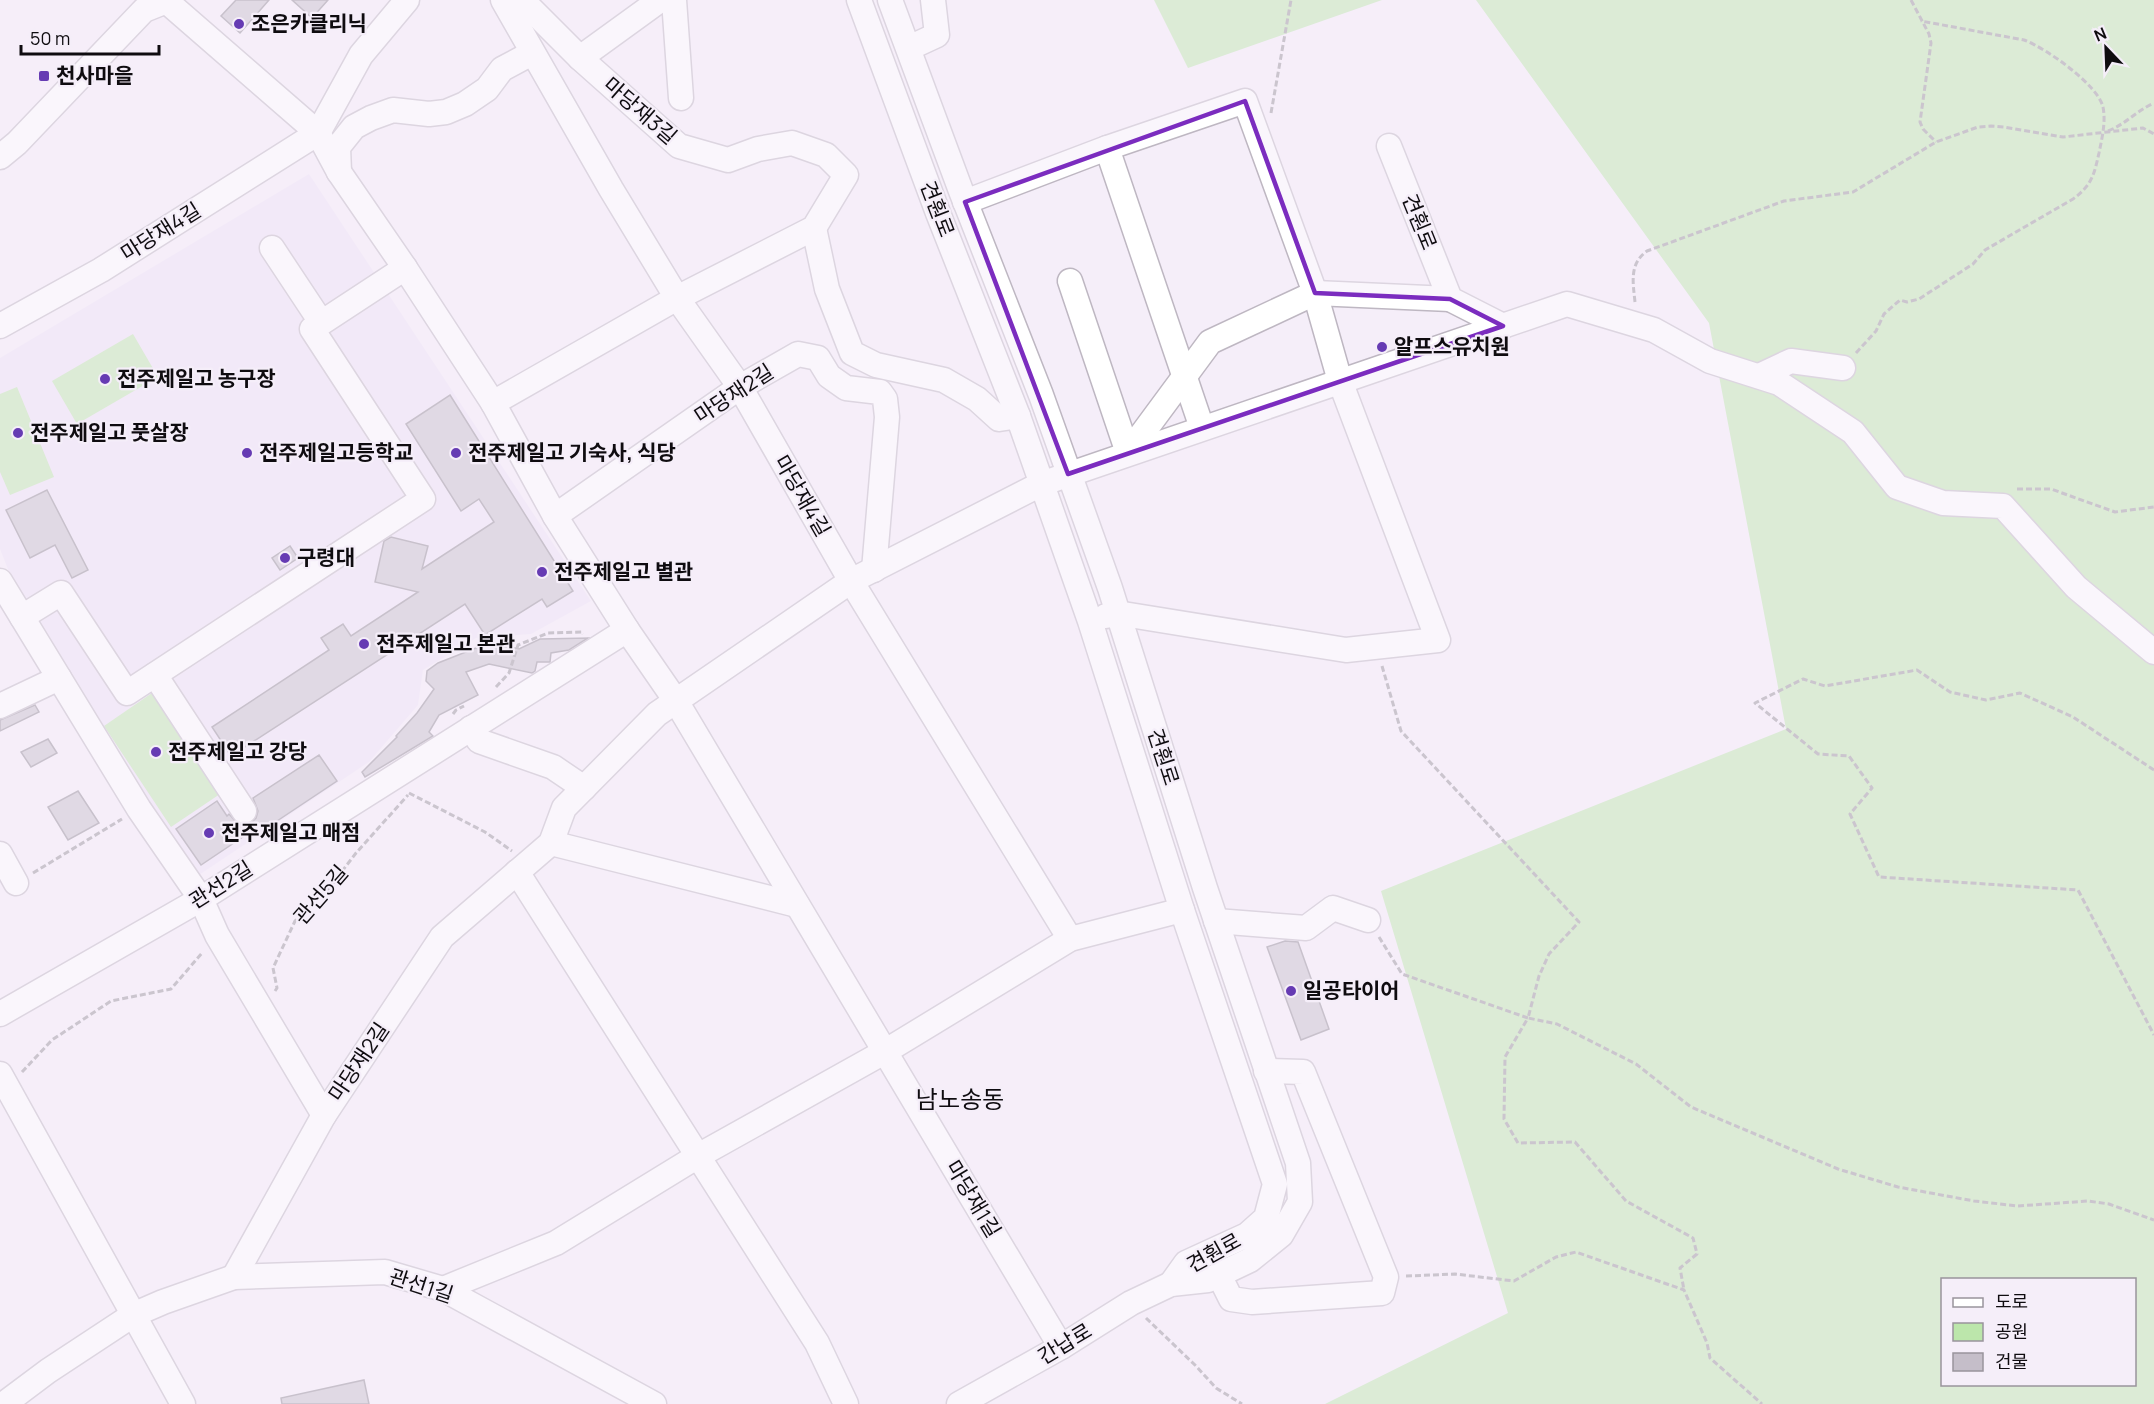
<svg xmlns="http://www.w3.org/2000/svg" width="2154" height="1404" font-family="Manrope,'Noto Sans KR',sans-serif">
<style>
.built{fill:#eee3f5}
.green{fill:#bce6ab;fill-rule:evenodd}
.building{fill:#c5bec9;stroke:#918b95;stroke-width:1.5}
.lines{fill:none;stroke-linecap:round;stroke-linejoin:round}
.minor-casing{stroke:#beb7c2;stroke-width:27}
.path{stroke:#97929a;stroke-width:3;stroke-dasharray:6 3;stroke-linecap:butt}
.minor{stroke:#fff;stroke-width:24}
.marked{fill:none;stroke:#7b2cbf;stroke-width:4.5;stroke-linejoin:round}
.poi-dot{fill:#663bb3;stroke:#f5eef9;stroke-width:2}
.labels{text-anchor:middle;stroke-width:4.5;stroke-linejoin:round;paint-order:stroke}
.poi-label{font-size:21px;font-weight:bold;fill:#0f0c10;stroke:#f5eef9;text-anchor:start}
.street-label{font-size:21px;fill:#0f0c10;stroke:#f5eef9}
.quarter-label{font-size:24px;fill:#0f0c10;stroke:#f5eef9}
</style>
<rect width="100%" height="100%" fill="#f5eef9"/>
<polygon class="built" points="309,174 591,601 531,634 476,638 423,670 418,705 369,762 199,875 90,713 11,577 0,549 0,358"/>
<g class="green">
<polygon points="1154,0 1382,0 1188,68"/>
<path d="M1476,0H2154V1404H1325L1508,1313L1381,891L1786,729L1709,323ZM1942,1280H2134V1384H1942Z"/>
<polygon points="133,334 158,377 77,424 52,381"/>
<polygon points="17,387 54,477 10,495 0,472 0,394"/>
<polygon points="152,693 220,794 171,827 104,726"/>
</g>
<g class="building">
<polygon points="236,0 269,0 240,33 221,16"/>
<polygon points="292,0 328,0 312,18"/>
<polygon points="450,395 573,591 547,607 542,599 485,635 465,604 231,756 212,727 329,650 321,638 343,624 351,636 418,592 375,582 384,541 391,537 428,546 422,569 494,522 479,499 461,511 406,424"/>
<polygon points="47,490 88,570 72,578 55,545 30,558 6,510"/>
<polygon points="290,546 298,558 280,570 272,558"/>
<polygon points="588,638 569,650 551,653 550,662 537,662 535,671 532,673 489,664 466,672 478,695 439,715 429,732 433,736 365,777 362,772 397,737 396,736 417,713 434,689 426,681 427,671 438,663 491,642 519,649 540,639"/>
<polygon points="35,705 39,712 0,731 0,720"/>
<polygon points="48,739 57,753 31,767 21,752"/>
<polygon points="319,755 337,781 265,829 262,824 201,865 176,829 217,801 227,816 229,814 237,823 244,825 251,823 256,818 258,811 253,798"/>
<polygon points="78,791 99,823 68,840 48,807"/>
<polygon points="1285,941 1298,942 1329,1029 1301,1040 1267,947"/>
<polygon points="364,1380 369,1404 282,1404 281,1398"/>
</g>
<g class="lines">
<defs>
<g id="minor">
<polyline points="165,0 318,133 339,172 405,268 493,403 555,516 627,630 676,701 1061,1347"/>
<polyline points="503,0 611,189 677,298 740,387 851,581 1070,939"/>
<polyline points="674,0 681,98"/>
<polyline points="859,0 938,213 1018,416 1090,621 1182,910 1275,1184 1266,1218 1247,1235 1186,1263 1171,1284"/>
<polyline points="890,0 961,191 1041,395 1110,588 1205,888 1298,1163 1300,1202 1281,1235 1250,1260 1208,1280 1171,1284 1131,1303 1061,1347 959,1404"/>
<polyline points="909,48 937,35 933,0"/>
<polyline points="580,58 660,0"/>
<polyline points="1389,146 1450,299 1503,326"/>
<polyline points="1107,148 1202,428"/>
<polyline points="0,157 17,143 144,10 169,0"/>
<polyline points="339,172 338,147 354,127 371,118 393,110 429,114 446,112 465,104 487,89 502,69 532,53"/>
<polyline points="965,202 1107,148 1245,101 1315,293 1340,381 1438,640 1346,650 1117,613 1106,616"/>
<polyline points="814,228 827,289 852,353 876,365 944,380 977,399 999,419 1018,416"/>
<polyline points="272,248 321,322"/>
<polyline points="1070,281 1128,453"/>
<polyline points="0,326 101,270 318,133 361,55 407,0"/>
<polyline points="1759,376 1791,361 1843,368"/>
<polyline points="493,403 677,298 814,228 846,175 826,155 792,143 758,149 728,160 679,146 580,58 522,0"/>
<polyline points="1128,453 1210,342 1315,293 1450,299"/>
<polyline points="555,516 740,387 798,354 818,358 829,376 846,388 880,392 885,399 887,417 874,570"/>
<polyline points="0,581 139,809 201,899 217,935 324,1115"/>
<polyline points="22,617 61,593 127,693 423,499 312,329 405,268"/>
<polyline points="155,675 244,811"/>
<polyline points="0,706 59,678"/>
<polyline points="471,728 479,741 553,767 584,788"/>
<polyline points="551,843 797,905"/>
<polyline points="0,854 16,883"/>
<polyline points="517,872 817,1343 846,1404"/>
<polyline points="1216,921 1306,928 1333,908 1368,920"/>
<polyline points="0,1014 201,899 627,630"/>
<polyline points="0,1074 183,1404"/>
<polyline points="1219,1275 1231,1299 1252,1302 1382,1293 1386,1277 1303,1072 1266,1071"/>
<polyline points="234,1277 324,1115 442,937 551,843 564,808 657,714 851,581 1041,484 1567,304 1654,330 1710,361 1779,383 1853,432 1897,487 1943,503 2003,506 2076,587 2154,652"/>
<polyline points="443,1289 556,1243 698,1156 886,1051 1070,939 1182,910"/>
<polyline points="4,1404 48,1371 133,1315 163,1302 234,1277 385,1272 443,1289 654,1404"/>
</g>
</defs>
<use href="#minor" class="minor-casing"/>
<g class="path">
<polyline points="1911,0 1929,34 1931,43 1920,122 1923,129 1936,142"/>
<polyline points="1271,113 1291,0"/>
<path d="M2108,131C2126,124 2136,111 2154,103"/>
<path d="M1635,302C1633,282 1629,264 1647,251L1784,201L1853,192L1936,142L1978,127L1991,126L2004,127L2063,137L2143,128L2154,134"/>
<path d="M1856,353L1876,331L1884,314L1900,300L1907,302L1919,299L1973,264L1985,250L2073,199C2092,185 2094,175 2099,153C2102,138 2106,122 2103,107C2098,85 2046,48 2024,40L1921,21"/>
<polyline points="2017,489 2051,489 2115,512 2154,507"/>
<polyline points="1382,666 1401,731 1579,922 1549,954 1539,976 1528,1018 1557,1024 1636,1064 1691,1107 1838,1169 1898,1187 1974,1201 2018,1206 2088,1201 2109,1204 2154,1220"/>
<polyline points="496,687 509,673 518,645 548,633 582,632 583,634"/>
<polyline points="453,714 456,710 464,706"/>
<polyline points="2154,770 2073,717 2020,693 1986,700 1950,692 1917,670 1825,686 1803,679 1755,703 1818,754 1849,756 1872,788 1850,814 1879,877 2078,890 2154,1035"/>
<polyline points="409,793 485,832 512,851"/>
<polyline points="33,873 122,819"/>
<polyline points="1379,937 1402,974 1528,1018 1505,1057 1504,1119 1518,1143 1575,1142 1626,1201 1693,1238 1697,1254 1680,1268 1684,1290"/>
<polyline points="275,991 277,988 273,968 295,921 330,887 356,853 408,795"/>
<polyline points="22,1072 52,1040 111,1001 171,989 202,953"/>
<polyline points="1406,1276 1455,1274 1514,1281 1556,1257 1576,1252 1684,1290 1707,1343 1710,1358 1762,1404"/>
<polyline points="1146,1318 1196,1366 1216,1388 1242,1404"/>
</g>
<use href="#minor" class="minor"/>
</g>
<path d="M0 0H2154V1404H0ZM1245,101L1315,293L1450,299L1503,326L1068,474L965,202Z" fill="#f5eef9" fill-opacity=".55" fill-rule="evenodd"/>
<path class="marked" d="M1245,101L1315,293L1450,299L1503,326L1068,474L965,202Z"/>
<g class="poi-dot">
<circle cx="239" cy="24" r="6"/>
<rect x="38" y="70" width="12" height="12" rx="3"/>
<circle cx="1382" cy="347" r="6"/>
<circle cx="105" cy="379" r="6"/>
<circle cx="18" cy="433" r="6"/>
<circle cx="247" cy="453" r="6"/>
<circle cx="456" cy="453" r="6"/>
<circle cx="285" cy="558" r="6"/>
<circle cx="542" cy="572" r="6"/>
<circle cx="364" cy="644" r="6"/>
<circle cx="156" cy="752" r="6"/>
<circle cx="209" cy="833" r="6"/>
<circle cx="1291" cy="991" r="6"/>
</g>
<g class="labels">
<g class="poi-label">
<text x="251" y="31">조은카클리닉</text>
<text x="56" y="83">천사마을</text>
<text x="1394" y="354">알프스유치원</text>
<text x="117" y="386">전주제일고 농구장</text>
<text x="30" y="440">전주제일고 풋살장</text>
<text x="259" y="460">전주제일고등학교</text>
<text x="468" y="460">전주제일고 기숙사, 식당</text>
<text x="297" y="565">구령대</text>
<text x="554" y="579">전주제일고 별관</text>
<text x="376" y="651">전주제일고 본관</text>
<text x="168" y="759">전주제일고 강당</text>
<text x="221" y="840">전주제일고 매점</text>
<text x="1303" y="998">일공타이어</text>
</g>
<g class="street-label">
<text transform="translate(640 111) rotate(41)" y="7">마당재3길</text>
<text transform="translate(937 209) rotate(69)" y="7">견훤로</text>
<text transform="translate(1419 222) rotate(68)" y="7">견훤로</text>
<text transform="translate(161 232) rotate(-32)" y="7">마당재4길</text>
<text transform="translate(734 394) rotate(-33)" y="7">마당재2길</text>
<text transform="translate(802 496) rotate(60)" y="7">마당재4길</text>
<text transform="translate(1163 757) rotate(72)" y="7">견훤로</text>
<text transform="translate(221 885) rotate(-32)" y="7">관선2길</text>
<text transform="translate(321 895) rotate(-49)" y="7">관선5길</text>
<text transform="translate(359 1062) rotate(-56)" y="7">마당재2길</text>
<text transform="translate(973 1199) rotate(59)" y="7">마당재1길</text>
<text transform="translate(1214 1253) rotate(-29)" y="7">견훤로</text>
<text transform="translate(421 1286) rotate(18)" y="7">관선1길</text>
<text transform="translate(1065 1344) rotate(-31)" y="7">간납로</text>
</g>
<g class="quarter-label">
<text x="960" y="1108">남노송동</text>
</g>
</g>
<rect x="1941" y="1278" width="195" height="108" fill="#f5eef9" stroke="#99949c" stroke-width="1.5"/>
<rect x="1953" y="1298" width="30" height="9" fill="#ffffff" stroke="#99949c" stroke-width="1.5"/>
<text x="1995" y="1308" font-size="18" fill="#0f0c10">도로</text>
<rect x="1953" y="1323" width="30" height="18" fill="#bce6ab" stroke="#99949c" stroke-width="1.5"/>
<text x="1995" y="1338" font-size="18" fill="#0f0c10">공원</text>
<rect x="1953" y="1353" width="30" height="18" fill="#c5bec9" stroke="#99949c" stroke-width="1.5"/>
<text x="1995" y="1368" font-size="18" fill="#0f0c10">건물</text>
<g transform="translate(2106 48) rotate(337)" stroke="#f5eef9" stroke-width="4.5" paint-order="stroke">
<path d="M0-4.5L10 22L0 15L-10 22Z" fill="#0f0c10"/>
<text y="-9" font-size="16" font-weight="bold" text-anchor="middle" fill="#0f0c10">N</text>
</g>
<path d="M21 45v9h138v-9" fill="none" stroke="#0f0c10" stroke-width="3"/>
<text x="30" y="45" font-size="18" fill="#0f0c10" stroke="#f5eef9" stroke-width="4.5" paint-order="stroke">50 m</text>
</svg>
